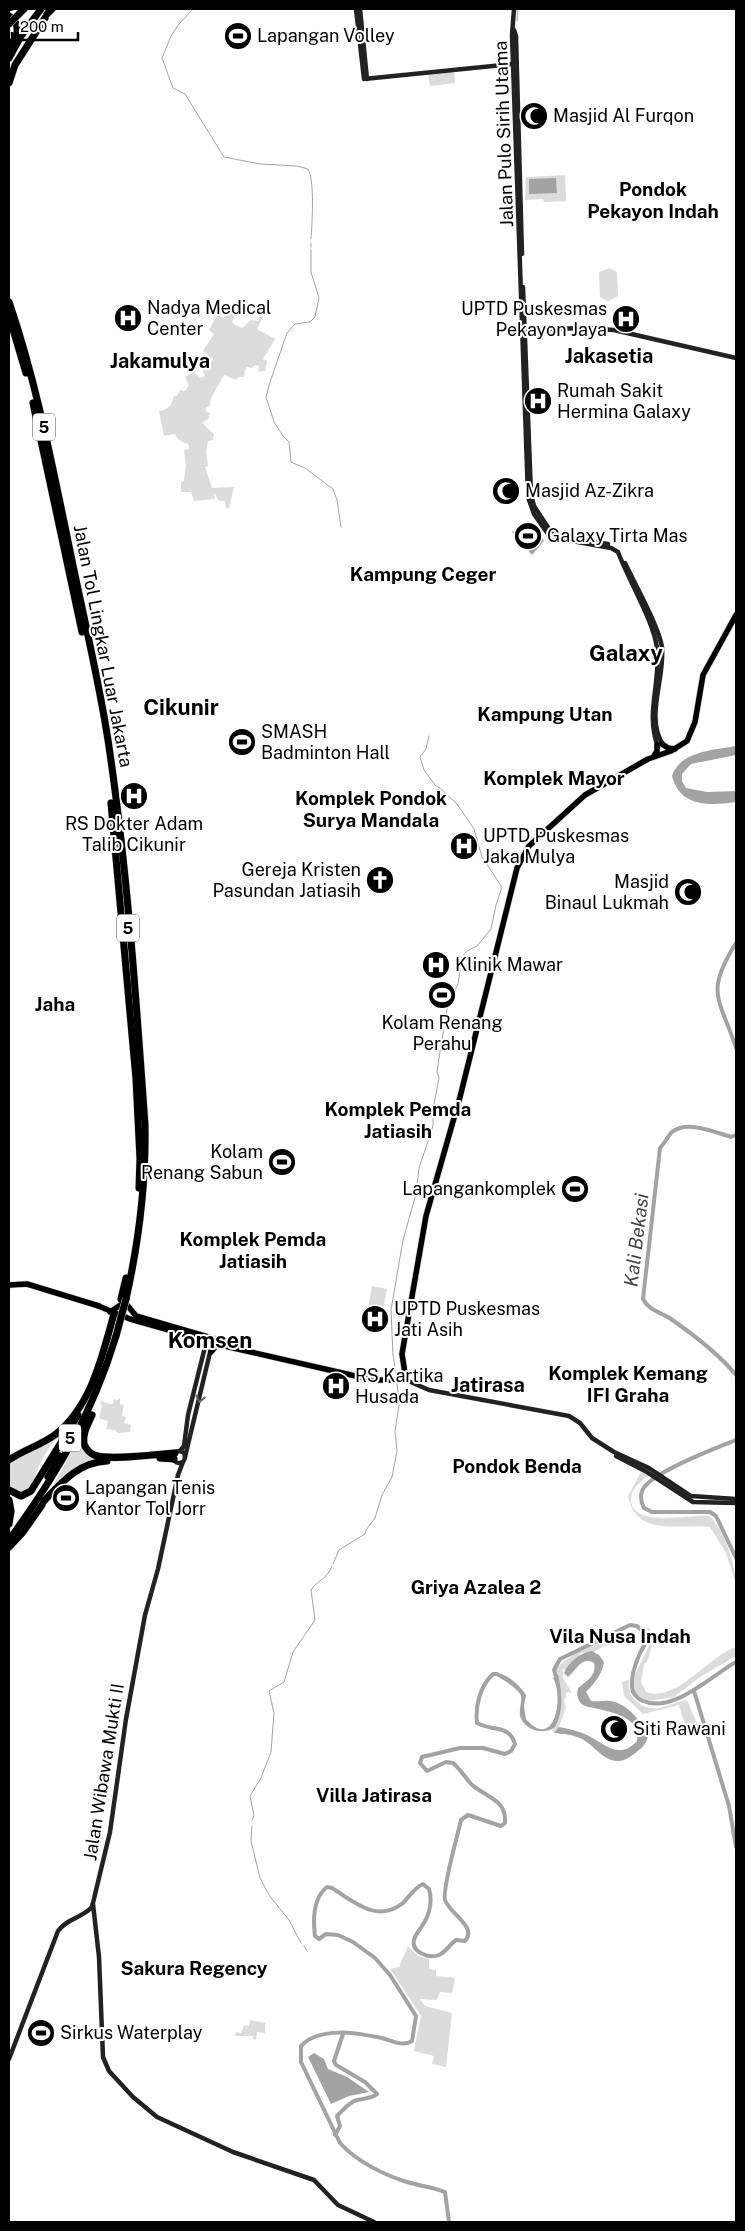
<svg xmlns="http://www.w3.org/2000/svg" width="745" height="2231" font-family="'Public Sans',sans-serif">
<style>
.green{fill:#dcdcdc}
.water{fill:#a3a3a3}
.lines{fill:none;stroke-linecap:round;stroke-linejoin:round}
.stream{stroke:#a3a3a3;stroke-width:1}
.river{stroke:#a3a3a3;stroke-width:4}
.primary-casing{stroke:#dbdbdb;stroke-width:7}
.highway-casing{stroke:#dbdbdb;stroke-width:8}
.secondary{stroke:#222;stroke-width:4.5}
.primary{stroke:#000;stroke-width:5.5}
.highway{stroke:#000;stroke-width:7}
.rail{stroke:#000;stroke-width:1;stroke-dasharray:8 2.5 1 2.5;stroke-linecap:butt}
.highway-bridge-casing{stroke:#dbdbdb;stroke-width:8;stroke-linecap:butt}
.highway-bridge{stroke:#000;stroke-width:7}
.oneway{stroke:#646464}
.labels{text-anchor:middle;stroke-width:4;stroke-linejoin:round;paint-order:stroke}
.shield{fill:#fff;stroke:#4c4c4c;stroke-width:1}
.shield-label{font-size:16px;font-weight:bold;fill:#000}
.poi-label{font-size:18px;fill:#000;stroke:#fff;text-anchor:start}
.street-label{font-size:18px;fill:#000;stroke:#fff}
.neighbourhood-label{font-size:19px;font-weight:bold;fill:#000;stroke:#fff}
.water-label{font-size:19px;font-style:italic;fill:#444;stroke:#fff}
.quarter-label{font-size:20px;font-weight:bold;fill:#000;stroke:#fff}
.district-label{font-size:22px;font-weight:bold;fill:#000;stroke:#fff}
</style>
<rect width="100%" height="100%" fill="#fff"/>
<g class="green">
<polygon points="454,71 455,83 430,86 428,74"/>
<polygon points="565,175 566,201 544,202 543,199 525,200 526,177"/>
<polygon points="610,268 617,272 618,296 608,301 600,297 599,272"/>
<path d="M227,313L235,314L232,323L242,328L251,320L258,321L259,314L263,316L257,329L275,339L263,359L267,361L265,371L258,372L259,366L255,365L252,368L247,367L245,370L244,377H239L236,380L224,375L211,398L209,407H207L205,411L210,413L208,419L202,423L214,434L213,440L208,441L206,452L208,466L205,467L212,488L234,487L229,508H226L225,501H219L214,493L215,499L194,501L191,492H181V482L184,481L186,466L184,450L189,449L188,443C183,444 177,439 175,434L164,436L159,411C169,410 171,405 174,396H177L180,390L185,391L189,385L185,377L193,372L201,378L205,376L203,371L204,361L210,363L213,359L203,351L214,334L209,330L217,315L224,318Z"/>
<polygon points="372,1286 387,1289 383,1310 368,1308"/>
<polygon points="119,1398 120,1398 120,1404 124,1405 122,1416 126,1417 124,1423 131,1425 130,1432 118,1433 115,1430 106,1429 108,1421 99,1418 102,1405 100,1404 101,1400 105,1403 113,1404 114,1399 118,1400"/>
<polygon points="86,1425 83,1435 93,1456 97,1460 52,1488"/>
<path d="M61,1431H64C54,1440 45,1453 39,1466C33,1479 36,1482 25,1493L9,1490V1462Z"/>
<path d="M641,1472L650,1475C642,1480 631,1488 631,1499C631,1529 691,1514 709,1516C723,1527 736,1566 736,1584L726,1553L710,1527C680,1523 636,1538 628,1496Z"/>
<path d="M649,1627L654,1639L647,1662L644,1664L641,1682L646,1692C677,1703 708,1656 736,1647V1656L700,1677L674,1697L647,1701L636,1694C624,1672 660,1648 647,1629Z"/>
<path d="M614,1634L619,1637L594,1652L581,1653L565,1671L563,1668V1678L572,1693L567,1692L564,1702L566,1707L559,1727L554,1733L552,1730C569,1716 557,1685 556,1668L576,1652Z"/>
<path d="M629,1680C627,1698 641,1711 660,1708C669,1706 678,1701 687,1700L701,1733L688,1736L679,1705L643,1714L624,1696L622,1682Z"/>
<polygon points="408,1946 418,1956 429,1959 429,1969 436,1970 436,1976 455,1978 452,1993 440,1992 437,2000 420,1999 425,2006 452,2013 446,2067 432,2064 434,2056 414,2051 421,2015 390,1969 399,1967"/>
<polygon points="250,2020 265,2023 265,2033 257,2032 256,2040 253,2039 253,2036 235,2036 236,2032 241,2033 244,2025 249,2026"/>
</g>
<g class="water">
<polygon points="556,178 557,193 529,194 529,179"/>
<polygon points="529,522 544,541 532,555 512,532"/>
<path d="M736,746V755L691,764L682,774V781L686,788L707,792L736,791V802C709,806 680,807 672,776C680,751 714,750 736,746Z"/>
<path d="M592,1651L599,1655L604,1662C602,1674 595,1683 586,1692L591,1701C598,1702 605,1700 611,1701C628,1704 642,1722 648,1736C646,1745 641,1749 634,1754C608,1775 597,1743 577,1737C570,1734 562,1734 554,1733L559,1727C569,1729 578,1731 587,1735C603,1743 620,1761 637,1741C642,1714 604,1711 585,1706C578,1703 576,1695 578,1688C587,1681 597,1675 594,1663C581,1656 577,1670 568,1677L564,1673C569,1662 579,1653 592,1651Z"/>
<path d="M493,1672C506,1673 519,1684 526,1695L524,1706L526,1719C555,1752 564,1696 553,1678L558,1675C562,1690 564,1713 555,1727C544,1736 524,1730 520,1716C519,1709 522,1702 521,1696C520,1690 500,1677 494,1675Z"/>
<polygon points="314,2053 324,2059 328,2069 347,2077 369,2092 349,2096 331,2104 308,2057"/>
</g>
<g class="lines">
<g class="stream">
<path d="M193,9L179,24L171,36L162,58L173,88L185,94L224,157L260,164L297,166L308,169C315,181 312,224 311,239"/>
<polyline points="517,21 518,9"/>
<polyline points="311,247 311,243"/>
<polyline points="311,250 311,272 319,298 315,317 310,322 295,324 287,333 270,382 266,397 274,422 283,436 289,442 291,462 305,468 333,489 337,500 341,527"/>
<polyline points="429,736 426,749 420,757 424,770 435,785 441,789 457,804 474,829 482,857 500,884"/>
<polyline points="397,1378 393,1355 391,1310 403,1240 416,1194 419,1168 433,1126 433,1110 439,1078 437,1072 439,1058 448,1003 458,984 462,957 467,951 477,946 491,929 496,905 501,890 501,885"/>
<polyline points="333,1564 339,1550 365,1534 366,1530 375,1518 382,1495 392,1477 397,1451 395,1431 399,1405 397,1382"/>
<path d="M252,1820L254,1816L250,1796L261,1778L271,1752L274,1713L269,1691L284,1682L293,1652L315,1620L311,1590C317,1580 327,1580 332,1566"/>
<polyline points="252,1826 251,1841 260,1878 269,1895 289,1920 301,1943"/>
<polyline points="304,1946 307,1951"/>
</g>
<g class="river">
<path d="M736,943C704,994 720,998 736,1048"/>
<path d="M736,1135L731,1137C715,1132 687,1120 672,1132C668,1136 664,1144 660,1148L643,1299C649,1311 661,1312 671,1319C694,1335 718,1353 736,1375"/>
<path d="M736,1440C716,1448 652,1472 643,1489C639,1496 641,1502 644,1508L652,1512H710L716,1516L736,1558"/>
<path d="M557,1680L554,1670L560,1659L630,1625L637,1626L647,1636C647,1643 643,1647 640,1653C636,1662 631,1677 632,1687C632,1694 637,1698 643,1701C673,1714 712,1675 736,1662"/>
<polyline points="694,1691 729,1806 736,1847"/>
<path d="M335,2135L340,2126L337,2116C342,2111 349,2102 357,2100C364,2098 371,2099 377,2094L365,2082L336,2065L334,2061L343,2034"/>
<path d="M449,2222L445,2192C433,2187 420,2186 407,2182C384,2175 356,2161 340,2143L301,2062V2046C320,2026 357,2033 382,2038C392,2041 403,2047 412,2041L416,2016L390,1975L375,1958L353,1942L338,1935L326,1934L319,1939L315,1936C313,1920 313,1898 327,1887L332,1888C353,1901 377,1924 403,1903C409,1897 415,1887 423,1884L429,1889C433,1902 429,1916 422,1926C419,1931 415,1935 414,1940C411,1952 429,1959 439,1955C446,1952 450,1944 456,1940L465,1941C478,1927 449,1913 445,1900C442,1889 458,1834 461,1820L468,1815L501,1826L505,1823C507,1799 485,1797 471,1784C465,1777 460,1769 453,1763L446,1762L427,1771L420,1763L422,1757L460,1748H483L505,1754L511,1751L515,1744C509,1724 494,1732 477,1723C475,1706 480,1686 493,1674H497"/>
</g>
<defs>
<g id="primary">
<polyline points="662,744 668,748 675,749"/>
<polyline points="654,756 657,751 657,745"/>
<polyline points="9,1285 27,1284 99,1306"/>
<polyline points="96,1305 130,1319 229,1347 373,1380 406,1380 402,1354 426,1216 460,1097 517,868 529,846 585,795 648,759 671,751 687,741 695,722 703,675 736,615"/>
<polyline points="110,1312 122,1304 128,1306 136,1316 246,1348"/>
<polyline points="211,1352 216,1346 220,1346"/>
</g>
<g id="highway">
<polyline points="47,14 52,9"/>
<path d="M9,16C21,24 19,37 9,46"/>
<polyline points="9,58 21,36 41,9"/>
<polyline points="9,83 15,65 45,18"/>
<path d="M9,302C36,381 52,464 69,546C82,611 98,675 108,740C127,866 136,997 145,1125C146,1184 139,1241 126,1299"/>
<polyline points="9,316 26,373"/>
<polyline points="33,403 82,632"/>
<polyline points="111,803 136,1079 140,1159 139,1188"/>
<polyline points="121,1299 126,1278"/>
<path d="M92,1415C88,1424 82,1434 84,1444C86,1449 90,1453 94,1455C110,1461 157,1454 175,1453"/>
<polyline points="160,1458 174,1459"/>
<path d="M9,1460C23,1450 42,1445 56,1434C92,1405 102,1356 114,1314"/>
<polyline points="48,1477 60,1456"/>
<polyline points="9,1490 21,1496 31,1491 78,1415"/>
<polyline points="9,1500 11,1511 9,1524"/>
<path d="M44,1501C62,1482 79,1462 107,1461"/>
<path d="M9,1540C57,1474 92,1415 116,1336"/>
<polyline points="9,1547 23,1532 42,1505"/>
</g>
</defs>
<use href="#primary" class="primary-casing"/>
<use href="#highway" class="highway-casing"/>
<g class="secondary">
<polyline points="356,9 364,79 513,64"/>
<polyline points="360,9 367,79"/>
<path d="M514,9L512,35L528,497L534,514L550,537L611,548L618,552C628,579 654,622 657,648C661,683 645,713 658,747"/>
<polyline points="514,30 516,36 522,254"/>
<polyline points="523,287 531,494 534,506 553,535 608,544"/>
<polyline points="523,330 583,328 614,330 736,358"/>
<path d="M625,563C635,584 659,627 662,647C665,680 645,716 663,745"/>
<polyline points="406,1380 429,1390 569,1416 580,1423 592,1438 614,1452 649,1468 691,1496 736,1499"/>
<polyline points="180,1451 184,1446 188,1415 205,1347 201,1340"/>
<circle cx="179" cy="1457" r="6"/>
<polyline points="616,1456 647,1472 693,1502 736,1503"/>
<polyline points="185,1457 213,1340"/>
<polyline points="93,1904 99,1957 103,2057 109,2071 133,2097 157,2117 233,2152 314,2180 338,2205 374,2222"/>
<path d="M9,2059L58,1931C66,1919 82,1918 92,1907L110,1832L126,1719L145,1615L158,1569L178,1475L183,1462"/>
</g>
<use href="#primary" class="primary"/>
<use href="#highway" class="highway"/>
<polyline class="rail" points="9,11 16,9"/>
<defs>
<g id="highway-bridge">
<polyline points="9,24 24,9"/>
<polyline points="116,1336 126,1299"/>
</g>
</defs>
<use href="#highway-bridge" class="highway-bridge-casing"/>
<use href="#highway-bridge" class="highway-bridge"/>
</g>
<defs><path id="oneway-chevron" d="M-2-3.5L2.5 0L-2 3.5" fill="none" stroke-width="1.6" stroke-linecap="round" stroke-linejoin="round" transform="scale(1.25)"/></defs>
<use class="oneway" href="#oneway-chevron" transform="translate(200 1399) rotate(103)"/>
<defs>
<symbol id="stadium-disc" viewBox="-11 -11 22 22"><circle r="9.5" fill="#000" stroke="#fff"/><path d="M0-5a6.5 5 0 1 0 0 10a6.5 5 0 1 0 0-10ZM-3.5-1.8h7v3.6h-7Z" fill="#fff"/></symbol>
<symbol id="mosque-disc" viewBox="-11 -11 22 22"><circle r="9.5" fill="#000" stroke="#fff"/><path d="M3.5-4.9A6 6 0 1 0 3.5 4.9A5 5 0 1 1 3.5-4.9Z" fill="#fff"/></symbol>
<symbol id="hospital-disc" viewBox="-11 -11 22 22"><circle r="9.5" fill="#000" stroke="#fff"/><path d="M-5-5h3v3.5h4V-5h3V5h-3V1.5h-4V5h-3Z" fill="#fff"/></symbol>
<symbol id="church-disc" viewBox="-11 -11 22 22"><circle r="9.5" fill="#000" stroke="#fff"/><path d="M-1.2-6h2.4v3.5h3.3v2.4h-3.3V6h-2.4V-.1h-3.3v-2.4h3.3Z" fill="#fff"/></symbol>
</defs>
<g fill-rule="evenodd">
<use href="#stadium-disc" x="222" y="20" width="32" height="32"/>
<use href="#mosque-disc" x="518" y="100" width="32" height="32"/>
<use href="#hospital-disc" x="112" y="302" width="32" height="32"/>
<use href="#hospital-disc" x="610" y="303" width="32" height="32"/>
<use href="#hospital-disc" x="522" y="385" width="32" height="32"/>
<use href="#mosque-disc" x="490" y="475" width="32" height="32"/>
<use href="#stadium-disc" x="512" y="520" width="32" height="32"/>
<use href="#stadium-disc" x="226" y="726" width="32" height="32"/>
<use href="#hospital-disc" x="118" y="780" width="32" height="32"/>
<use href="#hospital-disc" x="448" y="830" width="32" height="32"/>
<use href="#church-disc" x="364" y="864" width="32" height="32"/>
<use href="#mosque-disc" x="672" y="876" width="32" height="32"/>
<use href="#hospital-disc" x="420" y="949" width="32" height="32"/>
<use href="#stadium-disc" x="426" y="979" width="32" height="32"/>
<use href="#stadium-disc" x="266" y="1146" width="32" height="32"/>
<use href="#stadium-disc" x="559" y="1173" width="32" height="32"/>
<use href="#hospital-disc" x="359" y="1303" width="32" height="32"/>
<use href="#hospital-disc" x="320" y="1370" width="32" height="32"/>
<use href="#stadium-disc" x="50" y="1482" width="32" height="32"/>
<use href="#mosque-disc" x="598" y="1713" width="32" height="32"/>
<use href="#stadium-disc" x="25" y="2017" width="32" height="32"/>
</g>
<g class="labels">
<g class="shield">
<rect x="33" y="413.5" width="22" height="27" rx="4"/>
<rect x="117" y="914.5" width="22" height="27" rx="4"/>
<rect x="59" y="1424.5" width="22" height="27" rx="4"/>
</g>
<g class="shield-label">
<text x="44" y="433">5</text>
<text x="128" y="934">5</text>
<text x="70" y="1444">5</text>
</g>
<g class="poi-label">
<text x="257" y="42">Lapangan Volley</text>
<text x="553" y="122">Masjid Al Furqon</text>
<text x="147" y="314">Nadya Medical<tspan x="147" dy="21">Center</tspan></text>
<text x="607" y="315" text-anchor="end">UPTD Puskesmas<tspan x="607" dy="21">Pekayon Jaya</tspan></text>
<text x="557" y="397">Rumah Sakit<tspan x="557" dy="21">Hermina Galaxy</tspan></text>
<text x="525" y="497">Masjid Az-Zikra</text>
<text x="547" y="542">Galaxy Tirta Mas</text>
<text x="261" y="738">SMASH<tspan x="261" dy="21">Badminton Hall</tspan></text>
<text x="134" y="830" text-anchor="middle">RS Dokter Adam<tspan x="134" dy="21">Talib Cikunir</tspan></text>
<text x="483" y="842">UPTD Puskesmas<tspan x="483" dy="21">Jaka Mulya</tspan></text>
<text x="361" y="876" text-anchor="end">Gereja Kristen<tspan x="361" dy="21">Pasundan Jatiasih</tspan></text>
<text x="669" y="888" text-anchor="end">Masjid<tspan x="669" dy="21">Binaul Lukmah</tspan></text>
<text x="455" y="971">Klinik Mawar</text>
<text x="442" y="1029" text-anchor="middle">Kolam Renang<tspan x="442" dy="21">Perahu</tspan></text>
<text x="263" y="1158" text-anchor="end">Kolam<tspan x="263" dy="21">Renang Sabun</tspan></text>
<text x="556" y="1195" text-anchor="end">Lapangankomplek</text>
<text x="394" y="1315">UPTD Puskesmas<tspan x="394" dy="21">Jati Asih</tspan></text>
<text x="355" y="1382">RS Kartika<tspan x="355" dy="21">Husada</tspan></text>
<text x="85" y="1494">Lapangan Tenis<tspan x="85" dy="21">Kantor Tol Jorr</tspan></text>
<text x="633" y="1735">Siti Rawani</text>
<text x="60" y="2039">Sirkus Waterplay</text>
</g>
<g class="street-label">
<text transform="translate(504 134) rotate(-92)" y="6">Jalan Pulo Sirih Utama</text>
<text transform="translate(103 646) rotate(79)" y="6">Jalan Tol Lingkar Luar Jakarta</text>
<text transform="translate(104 1772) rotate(-81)" y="6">Jalan Wibawa Mukti II</text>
</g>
<g class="neighbourhood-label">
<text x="653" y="196">Pondok<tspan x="653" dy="22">Pekayon Indah</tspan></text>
<text x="423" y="581">Kampung Ceger</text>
<text x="545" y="721">Kampung Utan</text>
<text x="554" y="785">Komplek Mayor</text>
<text x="371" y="805">Komplek Pondok<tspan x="371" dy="22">Surya Mandala</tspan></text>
<text x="55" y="1011">Jaha</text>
<text x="398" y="1116">Komplek Pemda<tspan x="398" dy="22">Jatiasih</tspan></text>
<text x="253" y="1246">Komplek Pemda<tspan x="253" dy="22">Jatiasih</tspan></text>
<text x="628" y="1380">Komplek Kemang<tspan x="628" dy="22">IFI Graha</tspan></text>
<text x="517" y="1473">Pondok Benda</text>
<text x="476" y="1594">Griya Azalea 2</text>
<text x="620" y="1643">Vila Nusa Indah</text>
<text x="374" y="1802">Villa Jatirasa</text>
<text x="194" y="1975">Sakura Regency</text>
</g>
<g class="water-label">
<text transform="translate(636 1240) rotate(-83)" y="7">Kali Bekasi</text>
</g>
<g class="quarter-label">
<text x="609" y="363">Jakasetia</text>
<text x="160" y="368">Jakamulya</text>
<text x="488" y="1392">Jatirasa</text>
</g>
<g class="district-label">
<text x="626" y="661">Galaxy</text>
<text x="181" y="715">Cikunir</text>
<text x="210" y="1348">Komsen</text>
</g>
</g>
<rect width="745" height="2231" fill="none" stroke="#000000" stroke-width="20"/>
<path d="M12 32v8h66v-8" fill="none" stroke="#000000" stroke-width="2.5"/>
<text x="20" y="32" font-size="15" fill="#000000" stroke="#ffffff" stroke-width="4" paint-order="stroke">200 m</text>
</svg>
